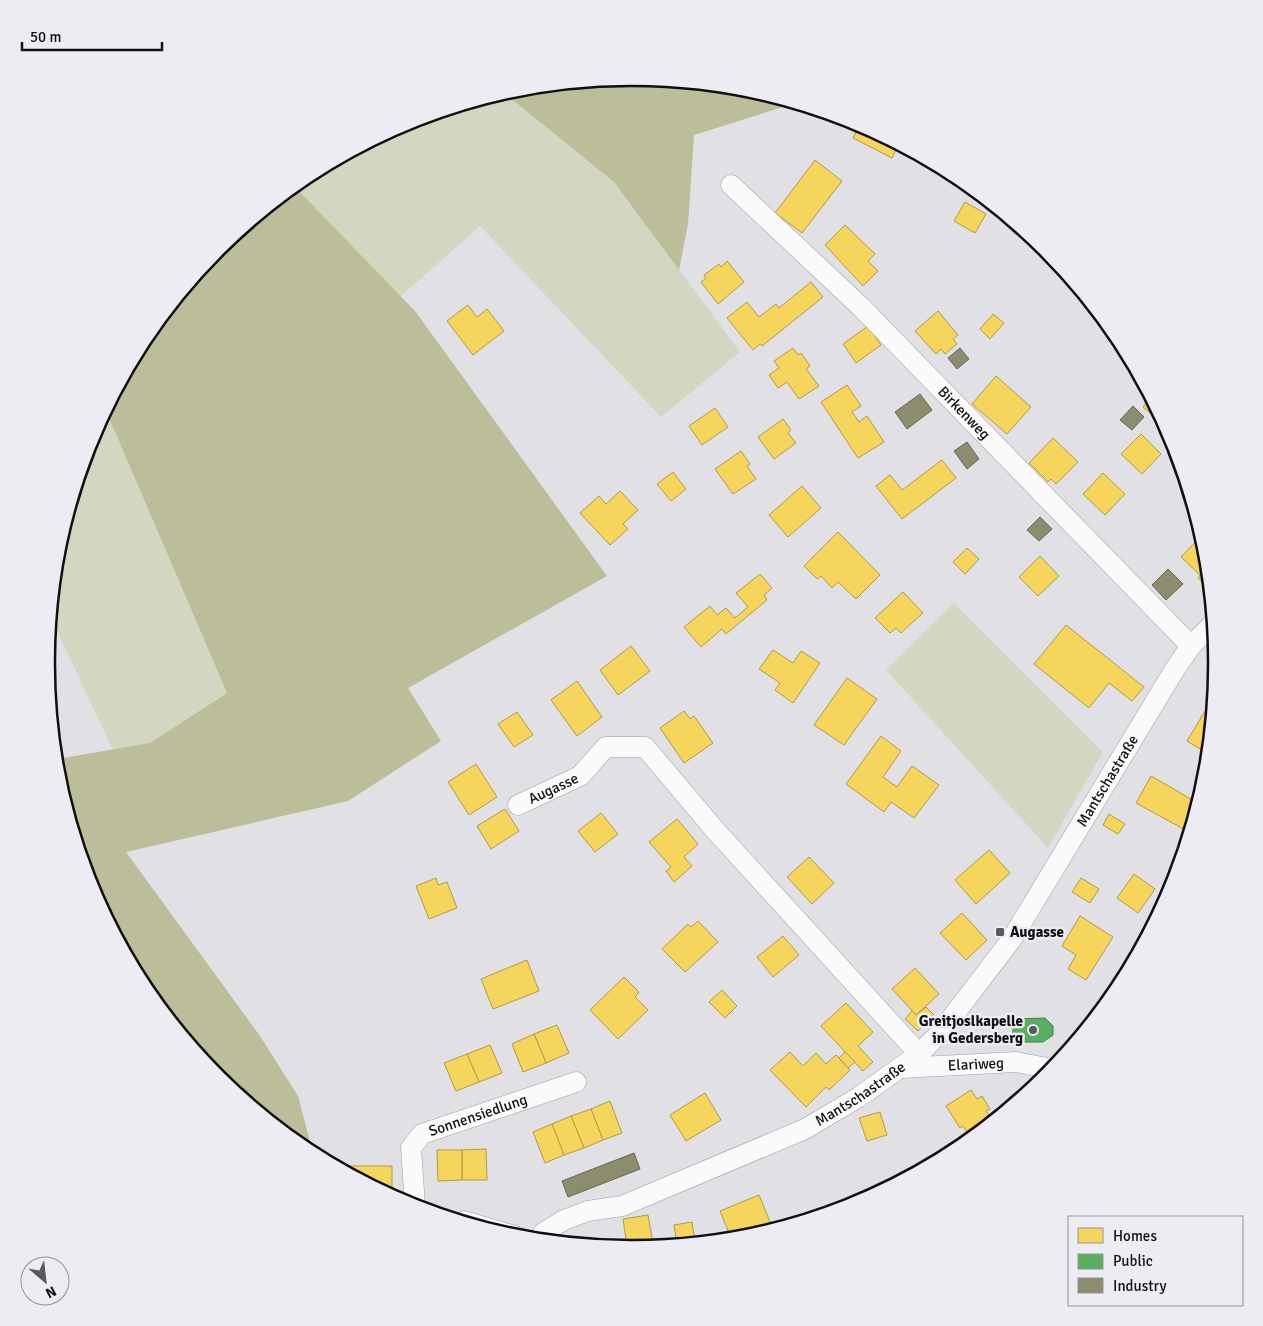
<svg xmlns="http://www.w3.org/2000/svg" width="1263" height="1326" font-family="Signika,sans-serif">
<style>
.green{fill:#d3d7c1}
.forest{fill:#bbbe98}
.homes{fill:#f6d55c;stroke:#b19a46}
.public{fill:#5aae61;stroke:#447f4a}
.industry{fill:#8c8c6e;stroke:#676753}
.lines{fill:none;stroke-linecap:round;stroke-linejoin:round}
.minor-casing{stroke:#9e9ea1;stroke-width:21}
.minor{stroke:#fafafb;stroke-width:20}
.poi-dot{fill:#59595c;stroke:#edecf3;stroke-width:2}
.labels{text-anchor:middle;stroke-width:5;stroke-linejoin:round;paint-order:stroke}
.street-label{font-size:15px;fill:#101013;stroke:#edecf3}
.poi-label{font-size:15px;font-weight:bold;fill:#101013;stroke:#edecf3;text-anchor:start}
.rim{fill:none;stroke:#101013;stroke-width:2.5}
</style>
<rect width="100%" height="100%" fill="#e0e0e5"/>
<g class="green">
<polygon points="504,93 614,182 740,352 661,417 480,226 400,297 294,186 307,176 408,122"/>
<polygon points="106,411 227,693 150,743 113,750 51,618 58,549 91,439"/>
<polygon points="954,603 1103,752 1048,848 886,670"/>
</g>
<g class="forest">
<polygon points="632,78 746,89 767,95 783,107 694,135 688,224 679,270 614,182 504,93 518,89"/>
<polygon points="294,186 415,311 607,576 408,688 441,741 348,801 126,852 260,1036 298,1096 313,1153 217,1077 145,988 91,887 57,777 55,755 63,758 150,743 227,693 106,411 145,338 218,249"/>
</g>
<g class="homes">
<polygon points="860,125 898,145 892,158 853,138"/>
<polygon points="815,160 842,181 802,233 775,213"/>
<polygon points="965,202 986,214 975,233 954,221"/>
<polygon points="845,225 875,254 868,261 878,271 863,286 825,245"/>
<polygon points="727,261 744,282 718,304 701,282 706,278 704,275 719,264 721,267"/>
<polygon points="811,282 823,297 762,346 760,344 753,350 727,318 747,302 759,317 776,304 779,308"/>
<polygon points="468,305 477,317 487,309 504,331 473,355 447,321"/>
<polygon points="938,311 958,335 953,339 957,344 945,354 941,349 936,354 915,331"/>
<polygon points="993,314 1004,323 990,339 980,329"/>
<polygon points="868,326 881,345 856,363 843,344"/>
<polygon points="793,348 798,355 801,353 810,366 806,369 819,386 799,399 787,382 778,388 769,375 779,368 774,361"/>
<polygon points="996,376 1031,407 1007,434 972,404"/>
<polygon points="847,385 861,406 852,412 859,422 867,416 884,442 858,458 821,402"/>
<polygon points="1150,398 1165,425 1143,407"/>
<polygon points="715,408 728,427 702,445 689,426"/>
<polygon points="783,419 791,430 788,433 796,443 774,459 758,437"/>
<polygon points="1141,434 1161,454 1142,474 1121,454"/>
<polygon points="1053,438 1078,462 1056,484 1051,479 1048,482 1029,463"/>
<polygon points="741,451 750,464 747,466 756,479 733,494 715,469"/>
<polygon points="942,460 956,478 902,519 876,486 890,475 902,490"/>
<polygon points="673,472 686,489 671,501 657,484"/>
<polygon points="1103,473 1125,494 1105,515 1083,494"/>
<polygon points="802,486 821,508 788,537 769,515"/>
<polygon points="620,491 638,510 623,524 628,529 610,545 580,513 599,496 606,504"/>
<polygon points="838,532 880,575 856,599 838,582 832,588 821,576 817,579 804,566"/>
<polygon points="1201,536 1206,549 1209,588 1198,578 1200,575 1181,557"/>
<polygon points="967,548 979,559 965,574 953,562"/>
<polygon points="1040,556 1059,576 1038,596 1019,577"/>
<polygon points="760,574 772,588 764,595 767,600 726,634 722,629 701,647 684,627 710,606 717,615 726,608 735,618 748,607 736,593"/>
<polygon points="903,592 923,613 901,633 896,628 890,633 875,618"/>
<polygon points="1066,625 1144,687 1132,701 1109,683 1089,708 1034,664"/>
<polygon points="631,646 650,671 618,695 600,670"/>
<polygon points="773,650 793,663 801,651 820,663 793,703 775,690 780,683 759,669"/>
<polygon points="847,678 877,699 844,745 814,725"/>
<polygon points="577,681 602,717 577,736 551,700"/>
<polygon points="684,711 690,719 694,716 713,743 684,763 660,728"/>
<polygon points="1205,711 1212,715 1208,754 1187,741"/>
<polygon points="517,712 533,735 514,747 498,724"/>
<polygon points="881,736 901,751 883,777 897,787 912,766 939,785 914,818 891,802 884,812 846,784"/>
<polygon points="1204,751 1208,754 1206,775 1198,770"/>
<polygon points="476,764 497,797 469,815 448,782"/>
<polygon points="1151,776 1198,803 1189,832 1136,803"/>
<polygon points="505,809 519,831 491,849 477,826"/>
<polygon points="601,813 618,834 595,852 578,831"/>
<polygon points="1109,814 1125,824 1118,834 1103,825"/>
<polygon points="677,819 698,844 684,857 692,866 674,882 666,871 671,867 649,842"/>
<polygon points="989,850 1010,873 976,904 955,880"/>
<polygon points="809,857 834,883 812,904 787,877"/>
<polygon points="1134,874 1155,889 1138,913 1117,898"/>
<polygon points="436,878 438,885 447,882 457,908 429,919 416,886"/>
<polygon points="1081,878 1099,889 1090,903 1072,892"/>
<polygon points="962,913 987,940 966,960 940,933"/>
<polygon points="1080,916 1113,937 1086,980 1068,969 1076,955 1062,946"/>
<polygon points="698,921 718,942 685,972 662,949 688,924 691,927"/>
<polygon points="783,936 799,955 773,977 757,957"/>
<polygon points="1134,957 1118,988 1114,993 1110,991"/>
<polygon points="527,960 539,991 493,1009 481,979"/>
<polygon points="915,968 939,994 916,1015 892,989"/>
<polygon points="624,977 639,992 635,997 648,1010 618,1039 590,1010"/>
<polygon points="722,990 737,1006 725,1018 709,1002"/>
<polygon points="846,1003 873,1032 858,1046 873,1062 863,1071 821,1026"/>
<polygon points="926,1007 934,1015 918,1031 905,1019 912,1011 916,1015"/>
<polygon points="557,1025 569,1053 546,1063 534,1034"/>
<polygon points="534,1034 546,1063 523,1072 512,1044"/>
<polygon points="490,1045 502,1073 479,1082 467,1054"/>
<polygon points="790,1052 803,1066 816,1053 826,1064 836,1055 850,1070 829,1090 826,1087 806,1107 770,1070"/>
<polygon points="845,1052 855,1062 848,1068 839,1058"/>
<polygon points="467,1054 479,1082 456,1091 444,1063"/>
<polygon points="971,1090 977,1099 982,1096 990,1109 986,1111 992,1120 970,1136 963,1126 960,1128 946,1106"/>
<polygon points="705,1093 721,1120 686,1141 670,1115"/>
<polygon points="610,1101 622,1133 603,1140 591,1109"/>
<polygon points="591,1109 603,1140 584,1148 571,1116"/>
<polygon points="880,1112 887,1135 867,1141 859,1118"/>
<polygon points="571,1116 584,1148 564,1155 552,1124"/>
<polygon points="552,1124 564,1155 545,1163 533,1132"/>
<polygon points="486,1149 487,1180 462,1180 462,1150"/>
<polygon points="437,1150 462,1150 462,1180 438,1181"/>
<polygon points="339,1166 392,1166 392,1187 377,1187"/>
<polygon points="920,1169 888,1186 887,1183 897,1179 896,1177"/>
<polygon points="875,1193 855,1204 845,1207 843,1200"/>
<polygon points="759,1195 773,1229 745,1237 731,1238 720,1211"/>
<polygon points="648,1215 653,1243 627,1247 623,1219"/>
<polygon points="692,1222 695,1242 677,1244 674,1225"/>
</g>
<polygon class="public" points="1045,1018 1053,1026 1053,1035 1043,1042 1012,1042 1014,1019"/>
<g class="industry">
<polygon points="960,348 969,359 957,369 948,358"/>
<polygon points="920,394 932,410 907,429 895,412"/>
<polygon points="1133,406 1144,417 1132,430 1120,420"/>
<polygon points="967,442 979,459 967,469 954,451"/>
<polygon points="1040,517 1052,529 1039,541 1027,530"/>
<polygon points="1168,569 1183,584 1166,600 1152,585"/>
<polygon points="634,1153 640,1169 568,1197 562,1181"/>
</g>
<g class="lines">
<defs>
<g id="minor">
<path id="s1" d="M731,185L861,307L1191,646"/>
<path id="s2" d="M518,805L580,776L606,747H645L715,830L919,1054"/>
<path id="s3" d="M901,1068L1016,1062L1052,1069"/>
<path id="s4" d="M415,1206L411,1148L422,1134L576,1082"/>
<polyline points="464,1221 518,1237"/>
<path id="s5" d="M541,1239L543,1233L564,1220L588,1211L622,1206L805,1129L859,1097L919,1054L940,1033L1011,940L1175,669L1191,646L1213,624"/>
</g>
</defs>
<use href="#minor" class="minor-casing"/>
<use href="#minor" class="minor"/>
</g>
<g class="poi-dot">
<rect x="995" y="927" width="10" height="10" rx="2.5"/>
<circle cx="1033" cy="1030" r="5"/>
</g>
<g class="labels">
<g class="street-label">
<text dy="5" stroke="none"><textPath href="#s1" startOffset="326">Birkenweg</textPath></text>
<text dy="5" stroke="none"><textPath href="#s5" startOffset="759">Mantschastraße</textPath></text>
<text dy="5" stroke="none"><textPath href="#s2" startOffset="39">Augasse</textPath></text>
<text dy="5" stroke="none"><textPath href="#s3" startOffset="75">Elariweg</textPath></text>
<text dy="5" stroke="none"><textPath href="#s5" startOffset="355">Mantschastraße</textPath></text>
<text dy="5" stroke="none"><textPath href="#s4" startOffset="135">Sonnensiedlung</textPath></text>
</g>
<g class="poi-label">
<text x="1010" y="937">Augasse</text>
<text x="1023" y="1026" text-anchor="end">Greitjoslkapelle<tspan x="1023" dy="17">in Gedersberg</tspan></text>
</g>
</g>
<path d="M0 0H1263V1326H0ZM631 86H632A576 576 0 0 1 1208 662V664A576 576 0 0 1 632 1240H631A576 576 0 0 1 55 664V662A576 576 0 0 1 631 86Z" fill="#edecf3" fill-rule="evenodd"/>
<path class="rim" d="M631 86H632A576 576 0 0 1 1208 662V664A576 576 0 0 1 632 1240H631A576 576 0 0 1 55 664V662A576 576 0 0 1 631 86Z"/>
<rect x="1068" y="1216" width="175" height="90" fill="#edecf3" stroke="#959499"/>
<rect x="1078" y="1228" width="25" height="15" fill="#f6d55c" stroke="#959499"/>
<text x="1113" y="1241" font-size="15" fill="#101013">Homes</text>
<rect x="1078" y="1254" width="25" height="15" fill="#5aae61" stroke="#959499"/>
<text x="1113" y="1266" font-size="15" fill="#101013">Public</text>
<rect x="1078" y="1278" width="25" height="15" fill="#8c8c6e" stroke="#959499"/>
<text x="1113" y="1291" font-size="15" fill="#101013">Industry</text>
<g transform="translate(45 1281) rotate(152)"><circle r="24" fill="#edecf3" stroke="#959499"/>
<path d="M0-4L9 19L0 12L-9 19Z" fill="#59595c"/>
<text y="-8" font-size="14" font-weight="bold" text-anchor="middle" fill="#101013">N</text>
</g>
<path d="M22 42v8h140v-8" fill="none" stroke="#101013" stroke-width="2.5"/>
<text x="30" y="42" font-size="15" fill="#101013" stroke="#edecf3" stroke-width="4" paint-order="stroke">50 m</text>
</svg>
